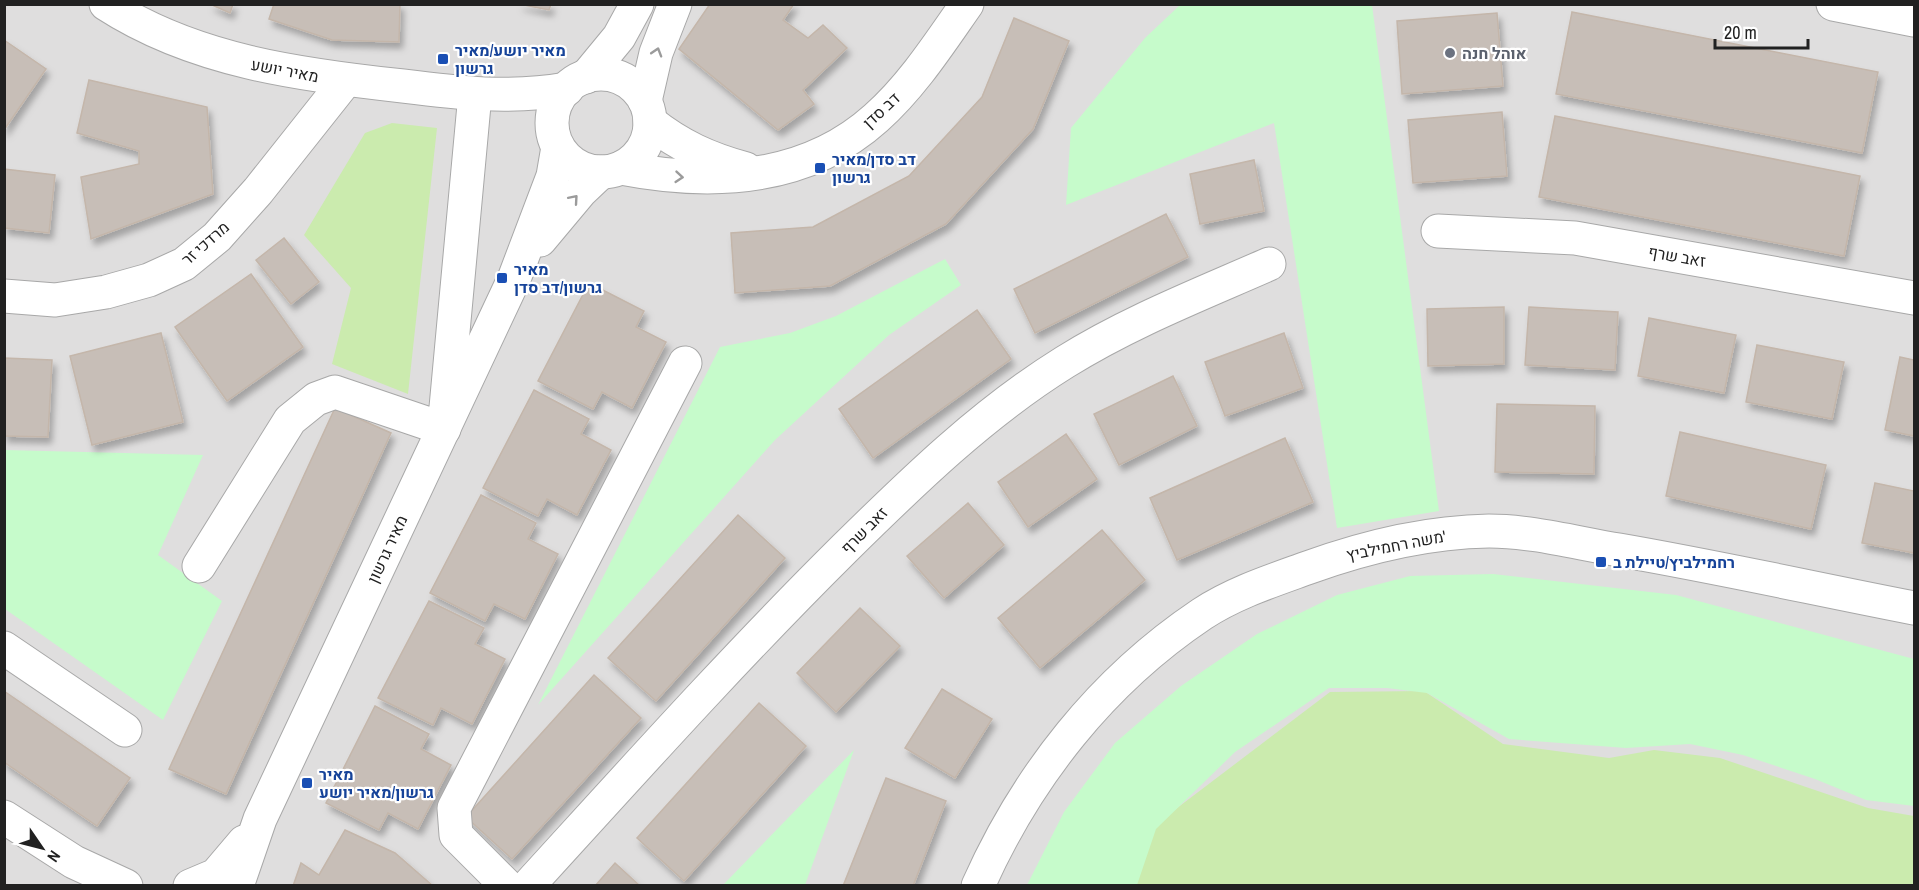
<svg xmlns="http://www.w3.org/2000/svg" width="1919" height="890" font-family="'Archivo Narrow',Heebo,sans-serif">
<style>
.residential{fill:#dfdede}
.grass{fill:#cbebae}
.park{fill:#c6fbcb}
.building{fill:#c7beb7;stroke:#c4b6aa;stroke-width:1.5;filter:url(#shadow)}
.lines{fill:none;stroke-linecap:round;stroke-linejoin:round}
.minor-casing{stroke:#a8a8a8;stroke-width:35}
.minor{stroke:#fff;stroke-width:33}
.oneway{stroke:#9b9b9b}
.worship-dot{fill:#6b7280;stroke:#fff;stroke-width:2}
.transit-dot{fill:#1a4fb4;stroke:#fff;stroke-width:2}
.labels{text-anchor:middle;stroke-width:4.5;stroke-linejoin:round;paint-order:stroke}
.transit-label{font-size:16px;font-weight:bold;fill:#164399;stroke:#fff;text-anchor:start}
.worship-label{font-size:16px;font-weight:bold;fill:#5b616d;stroke:#fff;text-anchor:start}
.street-label{font-size:16px;fill:#212121;stroke:#fff}
</style>
<defs>
<filter id="shadow"><feDropShadow dx="3.5" dy="6" stdDeviation="3" flood-color="#0004"/></filter>
</defs>
<rect width="100%" height="100%" fill="#f2eee8"/>
<polygon class="residential" points="5,5 1914,5 1914,837 1160,885 5,886"/>
<g class="grass">
<polygon points="392,123 437,128 408,394 332,364 351,288 304,235 365,133"/>
<polygon points="1424,691 1503,744 1609,758 1654,750 1720,758 1868,808 1914,816 1914,885 1136,886 1156,824 1330,692"/>
</g>
<g class="park">
<polygon points="1180,5 1372,5 1439,511 1337,528 1274,123 1066,205 1071,128 1145,38"/>
<polygon points="945,259 961,285 889,335 775,440 538,705 720,347 790,333 836,316"/>
<polygon points="5,450 203,455 158,555 222,601 163,720 5,609"/>
<polygon points="1493,574 1676,595 1914,659 1914,806 1866,800 1815,779 1743,755 1690,744 1626,748 1509,739 1427,693 1387,688 1329,688 1235,752 1156,829 1137,885 1027,885 1064,812 1115,743 1181,686 1257,634 1337,595 1410,576"/>
<polygon points="854,750 805,885 723,885"/>
</g>
<g class="building">
<polygon points="210,4 233,4 230,13"/>
<polygon points="274,4 400,4 399,42 332,40 269,19"/>
<polygon points="519,4 551,4 549,10"/>
<polygon points="710,4 794,4 783,20 808,38 823,25 847,48 803,90 814,104 778,130 679,49"/>
<polygon points="1572,12 1878,72 1862,153 1556,94"/>
<polygon points="1497,13 1503,86 1402,94 1397,21"/>
<polygon points="1014,18 1069,41 1033,129 946,224 830,286 735,293 731,233 813,227 909,176 982,97"/>
<polygon points="4,40 46,69 4,130"/>
<polygon points="89,80 207,107 213,194 91,239 81,177 139,164 139,151 77,133"/>
<polygon points="1502,112 1507,176 1413,183 1408,120"/>
<polygon points="1555,116 1860,176 1844,256 1539,197"/>
<polygon points="1254,160 1264,211 1200,224 1190,174"/>
<polygon points="4,169 55,175 49,233 4,228"/>
<polygon points="1166,214 1188,257 1035,333 1014,289"/>
<polygon points="284,238 319,282 291,304 256,260"/>
<polygon points="251,274 303,347 227,401 175,327"/>
<polygon points="589,283 644,311 636,327 666,342 632,408 602,392 593,409 538,381"/>
<polygon points="1504,307 1504,364 1428,366 1427,309"/>
<polygon points="1529,307 1618,312 1615,370 1525,365"/>
<polygon points="977,310 1011,359 873,458 839,409"/>
<polygon points="1649,318 1736,335 1724,393 1638,376"/>
<polygon points="161,333 183,422 92,445 70,356"/>
<polygon points="1284,333 1303,388 1225,416 1205,362"/>
<polygon points="1757,345 1844,362 1832,419 1746,402"/>
<polygon points="1900,357 1914,360 1914,436 1885,430"/>
<polygon points="4,358 52,360 48,437 4,436"/>
<polygon points="1173,376 1197,426 1119,465 1094,414"/>
<polygon points="534,390 589,419 581,434 611,450 577,515 547,499 538,516 483,488"/>
<polygon points="1497,404 1595,406 1594,474 1495,472"/>
<polygon points="335,408 391,433 226,794 169,769"/>
<polygon points="1680,432 1826,465 1811,529 1666,496"/>
<polygon points="1066,434 1097,479 1028,527 998,482"/>
<polygon points="1285,438 1313,502 1177,560 1150,498"/>
<polygon points="1875,483 1914,491 1914,553 1862,543"/>
<polygon points="481,495 536,523 528,539 558,554 525,619 494,604 485,621 430,593"/>
<polygon points="968,503 1004,545 944,598 907,556"/>
<polygon points="738,515 785,558 656,701 608,658"/>
<polygon points="1102,530 1145,580 1040,668 998,618"/>
<polygon points="429,601 484,628 475,644 505,659 472,724 441,708 433,725 378,698"/>
<polygon points="860,608 900,646 836,712 797,673"/>
<polygon points="594,675 641,718 512,859 466,817"/>
<polygon points="942,689 992,719 955,778 905,748"/>
<polygon points="4,691 130,778 97,826 4,762"/>
<polygon points="759,703 806,746 684,881 637,838"/>
<polygon points="375,706 429,734 421,749 451,765 418,829 388,813 379,830 326,803"/>
<polygon points="886,778 946,801 913,886 843,886"/>
<polygon points="345,830 395,853 433,886 293,886 301,863 319,875"/>
<polygon points="615,863 640,886 595,886"/>
</g>
<g class="lines">
<defs>
<g id="minor">
<path d="M106,4C194,61 301,75 403,86C458,93 511,99 567,89"/>
<polyline points="1833,4 1914,20"/>
<circle cx="601" cy="123" r="49"/>
<polyline points="586,77 619,37 637,4"/>
<polyline points="645,101 656,53 675,4"/>
<path d="M650,122C680,146 709,159 746,169"/>
<path d="M621,168C709,185 805,182 876,118C912,86 939,44 967,4"/>
<polyline points="1438,231 1575,238 1914,298"/>
<polyline points="540,240 581,191 601,172"/>
<polyline points="4,296 55,300 106,292 149,280 184,264 217,237 258,191 346,80"/>
<polyline points="199,566 290,420 316,399 335,392 444,429 475,94"/>
<polyline points="4,648 125,730"/>
<polyline points="4,817 74,862 126,886"/>
<polyline points="190,886 216,875 244,842"/>
<polyline points="237,886 260,819 514,279 553,176 558,147"/>
<polyline points="507,886 456,835 454,808 685,363"/>
<path d="M528,886C632,772 735,657 844,549C913,481 983,413 1065,362C1129,322 1201,294 1269,264"/>
<path d="M978,886C1027,776 1102,681 1202,614C1234,593 1271,581 1307,568C1365,547 1426,532 1489,531C1532,531 1576,543 1619,550C1718,567 1816,589 1914,608"/>
</g>
</defs>
<use href="#minor" class="minor-casing"/>
<use href="#minor" class="minor"/>
</g>
<defs><path id="oneway-chevron" d="M-2-3.5L2.5 0L-2 3.5" fill="none" stroke-width="1.6" stroke-linecap="round" stroke-linejoin="round" transform="scale(1.5)"/></defs>
<g class="oneway">
<use href="#oneway-chevron" transform="translate(657 52) rotate(-73)"/>
<use href="#oneway-chevron" transform="translate(679 177) rotate(5)"/>
<use href="#oneway-chevron" transform="translate(574 199) rotate(-49)"/>
</g>
<circle class="worship-dot" cx="1450" cy="53" r="6"/>
<g class="transit-dot">
<rect x="437" y="53" width="12" height="12" rx="3"/>
<rect x="814" y="162" width="12" height="12" rx="3"/>
<rect x="496" y="272" width="12" height="12" rx="3"/>
<rect x="1595" y="556" width="12" height="12" rx="3"/>
<rect x="301" y="777" width="12" height="12" rx="3"/>
</g>
<g class="labels">
<g class="transit-label">
<text x="455" y="56">מאיר יושע/מאיר<tspan x="455" dy="18">גרשון</tspan></text>
<text x="832" y="165">דב סדן/מאיר<tspan x="832" dy="18">גרשון</tspan></text>
<text x="514" y="275">מאיר<tspan x="514" dy="18">גרשון/דב סדן</tspan></text>
<text x="1613" y="568">רחמילביץ/טיילת ב</text>
<text x="319" y="780">מאיר<tspan x="319" dy="18">גרשון/מאיר יושע</tspan></text>
</g>
<g class="worship-label">
<text x="1462" y="59">אוהל חנה</text>
</g>
<g class="street-label">
<text transform="translate(285 70) rotate(11)" y="6">מאיר יושע</text>
<text transform="translate(881 110) rotate(-43)" y="6">דב סדן</text>
<text transform="translate(205 243) rotate(-41)" y="6">מרדכי זר</text>
<text transform="translate(1677 256) rotate(10)" y="6">זאב שרף</text>
<text transform="translate(864 530) rotate(-45)" y="6">זאב שרף</text>
<text transform="translate(1396 545) rotate(-11)" y="6">משה רחמילביץ'</text>
<text transform="translate(387 549) rotate(-65)" y="6">מאיר גרשון</text>
</g>
</g>
<rect width="1919" height="890" fill="none" stroke="#212121" stroke-width="12"/>
<g transform="translate(42 848) rotate(125)" stroke="#ffffff" stroke-width="4.5" paint-order="stroke">
<path d="M0-4.5L10 22L0 15L-10 22Z" fill="#212121"/>
<text y="-9" font-size="16" font-weight="bold" text-anchor="middle" fill="#212121">N</text>
</g>
<path d="M1715 39v9h93v-9" fill="none" stroke="#212121" stroke-width="3"/>
<text x="1724" y="39" font-size="18" fill="#212121" stroke="#ffffff" stroke-width="4.5" paint-order="stroke">20 m</text>
</svg>
